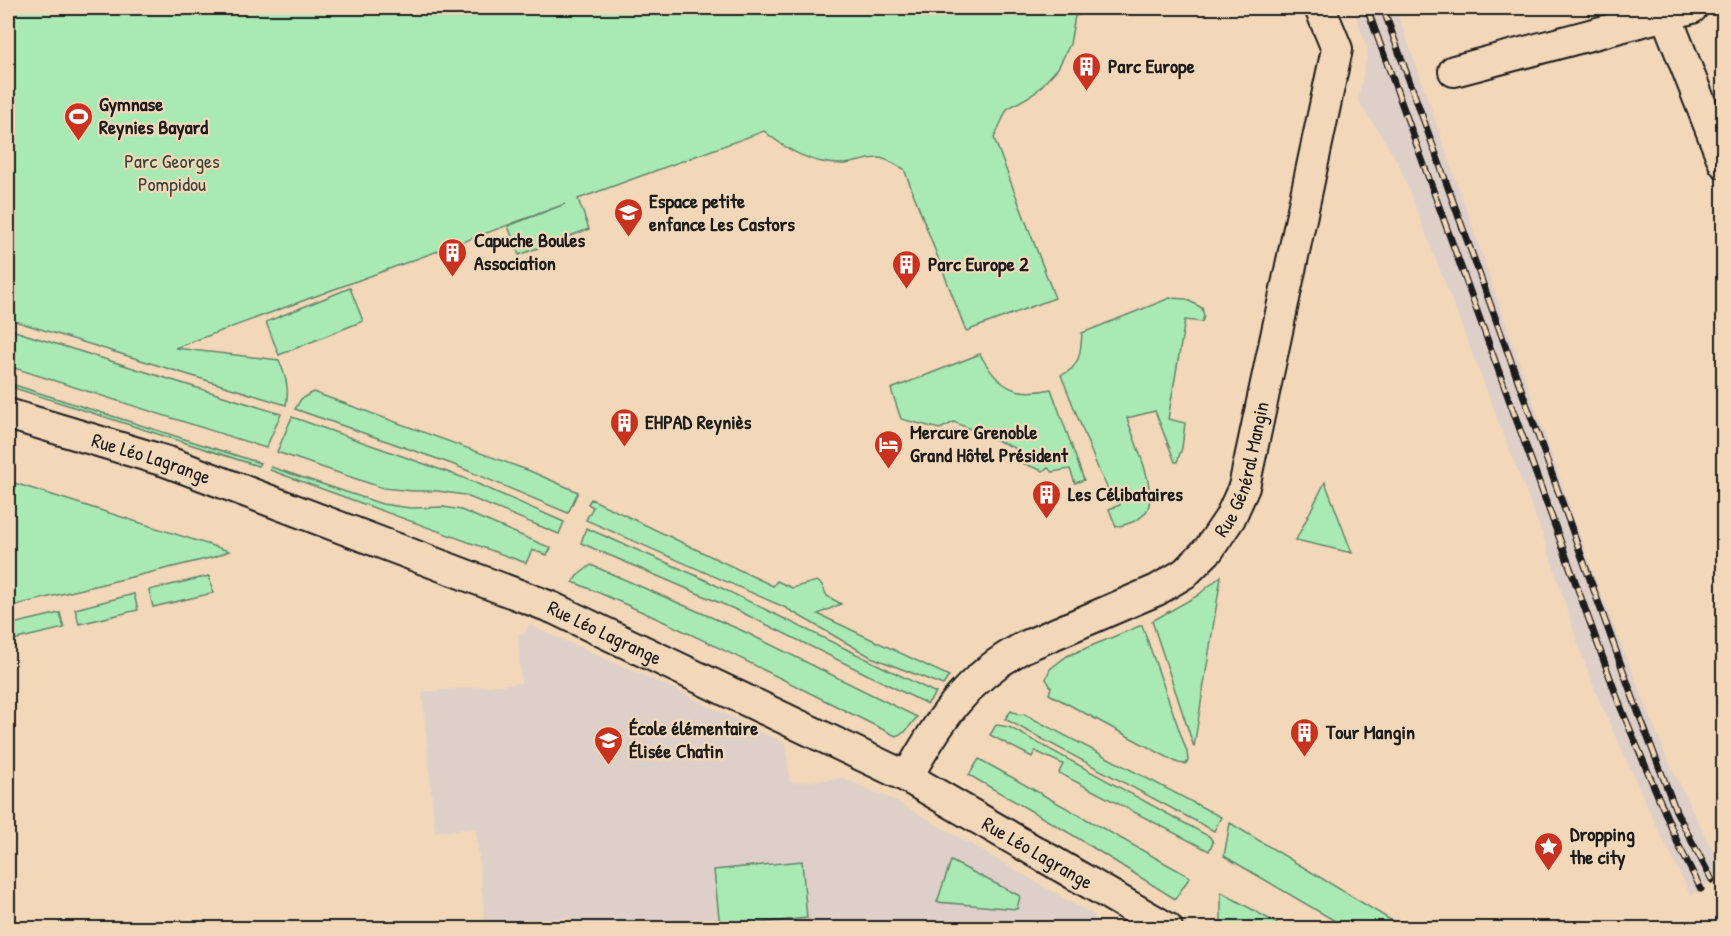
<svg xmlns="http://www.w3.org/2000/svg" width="1731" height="936" font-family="'Patrick Hand',sans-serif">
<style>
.built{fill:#ded0c9}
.green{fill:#a9eab4;stroke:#628368;stroke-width:1.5}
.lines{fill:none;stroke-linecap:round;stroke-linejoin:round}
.minor-casing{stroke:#1c1c1c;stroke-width:34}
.minor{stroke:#f2d7b9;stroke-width:30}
.rail-casing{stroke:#1c1c1c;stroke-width:7}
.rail{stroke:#f2d7b9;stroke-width:4.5;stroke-dasharray:14;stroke-linecap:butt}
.labels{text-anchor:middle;stroke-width:4.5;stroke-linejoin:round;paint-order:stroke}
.poi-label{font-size:20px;font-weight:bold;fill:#1c1c1c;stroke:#f2d7b9;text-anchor:start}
.park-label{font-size:20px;fill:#38453a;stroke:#f2d7b9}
.street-label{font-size:20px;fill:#1c1c1c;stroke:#f2d7b9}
</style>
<rect width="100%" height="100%" fill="#f2d7b9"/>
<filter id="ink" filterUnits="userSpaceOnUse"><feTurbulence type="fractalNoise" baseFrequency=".0167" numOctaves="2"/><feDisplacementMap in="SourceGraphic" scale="12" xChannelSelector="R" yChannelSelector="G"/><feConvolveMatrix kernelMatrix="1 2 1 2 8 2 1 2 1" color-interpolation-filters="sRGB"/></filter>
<g filter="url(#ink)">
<g class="built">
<polygon points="1353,8 1396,8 1596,582 1667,758 1722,871 1691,896 1655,823 1596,693 1579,647 1545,541 1398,162 1358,100 1368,50"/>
<polygon points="529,625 672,688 786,744 790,783 843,778 894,800 1095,916 1096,928 572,928 570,917 485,925 476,828 435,832 422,692 521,683 518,634 524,634"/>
</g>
<g class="green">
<path d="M8,8H1097L1075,16L1070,44L1058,68L1035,93L1007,109L994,138L1055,298L966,331L904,169C897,166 885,157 878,158C867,158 856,163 845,164C813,165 788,151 764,131L578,199L589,229L519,255L508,226L565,204L175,348L279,360C285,375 290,388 286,405L8,319Z"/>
<polygon points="350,288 363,321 279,355 266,322"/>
<path d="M1170,298L1186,299L1202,308L1204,316L1202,322L1185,320L1168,419L1185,423L1182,448L1177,462H1175L1155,411L1127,418C1133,439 1161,495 1145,513C1138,522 1127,524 1116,527L1109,509L1120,505L1121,495L1114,490L1109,491L1099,471L1061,375C1080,369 1081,350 1082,333Z"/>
<polygon points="8,329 281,414 266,448 8,366"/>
<path d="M980,354C997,386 1015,398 1051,389L1084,480L1075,483L1070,469L1052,472L1048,468L1043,471L1022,463L1017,449L954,422L940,429L901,419L891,389Z"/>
<polygon points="8,383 260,463 258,466 8,386"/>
<polygon points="313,392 530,471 578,492 568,513 452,464 295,409 301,399"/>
<polygon points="292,417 464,478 564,522 559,534 464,495 438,491 413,491 383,488 277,452"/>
<polygon points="271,467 382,504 410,508 444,507 461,510 551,548 547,555 532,550 526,563 270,470"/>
<polygon points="8,481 229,551 214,557 8,607"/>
<polygon points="1325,482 1352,553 1296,540"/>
<polygon points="591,499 773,586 777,581 792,588 817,581 822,585 827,596 841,604 818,614 949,676 943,685 871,657 784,607 586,520 593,507 588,504"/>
<polygon points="586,528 695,575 936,693 927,704 741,612 581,543"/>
<path d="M591,565L743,631L917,717L905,732L896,736C789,683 683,627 573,582L577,576Z"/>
<polygon points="209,576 213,593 153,607 149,590"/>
<polygon points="1221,576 1218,596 1194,747 1152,621 1197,596"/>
<polygon points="134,594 138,610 79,624 75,609"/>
<polygon points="60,613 64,628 8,641 8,625"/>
<polygon points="1142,625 1187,752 1188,761 1185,764 1178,763 1049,694 1051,687 1046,679 1050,669 1067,656"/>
<polygon points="1011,711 1020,715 1024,714 1221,817 1214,831 1005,719"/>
<polygon points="996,725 1009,727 1210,837 1213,842 1209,851 1059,773 1063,764 1035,751 1032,757 990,735"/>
<polygon points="979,759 1190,877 1175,899 1076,837 969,775"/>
<polygon points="1230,823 1404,928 1347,928 1224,856"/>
<polygon points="802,861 807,918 720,927 714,870"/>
<polygon points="951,861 1020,896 1017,909 937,902"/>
<polygon points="1221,892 1285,928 1224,928 1221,927"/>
</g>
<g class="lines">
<defs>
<g id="minor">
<polyline points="1663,8 1724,163"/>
<polyline points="1454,71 1692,8"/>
<path id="s1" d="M8,414L168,462L553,608L907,777L1167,928"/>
<path id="s2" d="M907,777C939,722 965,678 1024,647L1157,590L1185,573L1209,549L1230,518L1244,487L1337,49L1320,8"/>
</g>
</defs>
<use href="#minor" class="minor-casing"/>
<use href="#minor" class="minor"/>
<defs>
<g id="rail">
<polyline points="1367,8 1621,708 1679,846 1701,889"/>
<polyline points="1383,8 1637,709 1676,811 1712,880"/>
</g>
</defs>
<use href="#rail" class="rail-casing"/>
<use href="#rail" class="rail"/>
</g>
</g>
<defs>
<symbol id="building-pin" viewBox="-11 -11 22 30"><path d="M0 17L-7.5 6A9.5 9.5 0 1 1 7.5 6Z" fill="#c8321e" stroke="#f2d7b9"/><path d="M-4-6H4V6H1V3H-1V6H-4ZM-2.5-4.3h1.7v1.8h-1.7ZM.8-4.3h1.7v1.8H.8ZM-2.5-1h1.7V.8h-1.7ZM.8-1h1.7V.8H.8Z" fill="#fff"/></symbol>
<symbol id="stadium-pin" viewBox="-11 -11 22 30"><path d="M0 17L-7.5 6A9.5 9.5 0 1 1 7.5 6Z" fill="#c8321e" stroke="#f2d7b9"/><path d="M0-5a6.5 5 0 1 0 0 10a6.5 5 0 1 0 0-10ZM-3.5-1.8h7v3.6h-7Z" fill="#fff"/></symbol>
<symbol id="school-pin" viewBox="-11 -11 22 30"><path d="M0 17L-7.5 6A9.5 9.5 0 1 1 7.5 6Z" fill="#c8321e" stroke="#f2d7b9"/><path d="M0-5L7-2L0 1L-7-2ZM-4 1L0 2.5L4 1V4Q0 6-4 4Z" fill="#fff"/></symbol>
<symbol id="hotel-pin" viewBox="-11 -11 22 30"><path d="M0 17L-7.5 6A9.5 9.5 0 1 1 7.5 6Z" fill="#c8321e" stroke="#f2d7b9"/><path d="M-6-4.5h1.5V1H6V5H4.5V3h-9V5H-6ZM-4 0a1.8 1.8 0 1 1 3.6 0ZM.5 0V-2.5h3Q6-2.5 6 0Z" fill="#fff"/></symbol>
<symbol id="sight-pin" viewBox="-11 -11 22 30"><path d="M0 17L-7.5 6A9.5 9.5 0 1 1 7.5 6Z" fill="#c8321e" stroke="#f2d7b9"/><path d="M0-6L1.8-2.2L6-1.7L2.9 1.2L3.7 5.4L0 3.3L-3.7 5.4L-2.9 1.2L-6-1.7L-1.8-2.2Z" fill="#fff"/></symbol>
</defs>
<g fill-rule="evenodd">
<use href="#building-pin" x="1070" y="50" width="33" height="45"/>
<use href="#stadium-pin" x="62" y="100" width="33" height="45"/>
<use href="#school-pin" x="612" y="196" width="33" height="45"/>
<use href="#building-pin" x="436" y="236" width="33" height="45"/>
<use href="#building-pin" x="890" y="248" width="33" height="45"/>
<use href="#building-pin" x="608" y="406" width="33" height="45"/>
<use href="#hotel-pin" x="872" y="428" width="33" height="45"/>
<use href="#building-pin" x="1030" y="478" width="33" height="45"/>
<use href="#building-pin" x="1288" y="716" width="33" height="45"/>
<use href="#school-pin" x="592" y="724" width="33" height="45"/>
<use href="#sight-pin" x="1532" y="830" width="33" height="45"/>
</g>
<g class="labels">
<g class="poi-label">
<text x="1108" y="73">Parc Europe</text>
<text x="99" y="111">Gymnase<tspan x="99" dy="23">Reynies Bayard</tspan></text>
<text x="649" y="208">Espace petite<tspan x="649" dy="23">enfance Les Castors</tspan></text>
<text x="474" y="247">Capuche Boules<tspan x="474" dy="23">Association</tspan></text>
<text x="928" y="271">Parc Europe 2</text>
<text x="645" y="429">EHPAD Reyniès</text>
<text x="910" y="439">Mercure Grenoble<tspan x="910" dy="23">Grand Hôtel Président</tspan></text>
<text x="1068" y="501">Les Célibataires</text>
<text x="629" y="735">École élémentaire<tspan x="629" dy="23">Élisée Chatin</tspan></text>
<text x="1326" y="739">Tour Mangin</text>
<text x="1570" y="841">Dropping<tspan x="1570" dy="23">the city</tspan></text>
</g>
<g class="park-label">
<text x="172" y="168">Parc Georges<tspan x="172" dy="23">Pompidou</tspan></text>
</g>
<g class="street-label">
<text dy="7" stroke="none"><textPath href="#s1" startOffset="150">Rue Léo Lagrange</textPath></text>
<text dy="7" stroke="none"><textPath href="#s2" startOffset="477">Rue Général Mangin</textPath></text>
<text dy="7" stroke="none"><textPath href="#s1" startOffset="636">Rue Léo Lagrange</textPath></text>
<text dy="7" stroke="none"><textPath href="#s1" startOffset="1122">Rue Léo Lagrange</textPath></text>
</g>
</g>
<rect width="1731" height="936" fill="none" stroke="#f2d7b9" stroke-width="30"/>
<rect x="15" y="15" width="1701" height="906" fill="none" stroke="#1c1c1c" stroke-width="2" filter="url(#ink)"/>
</svg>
